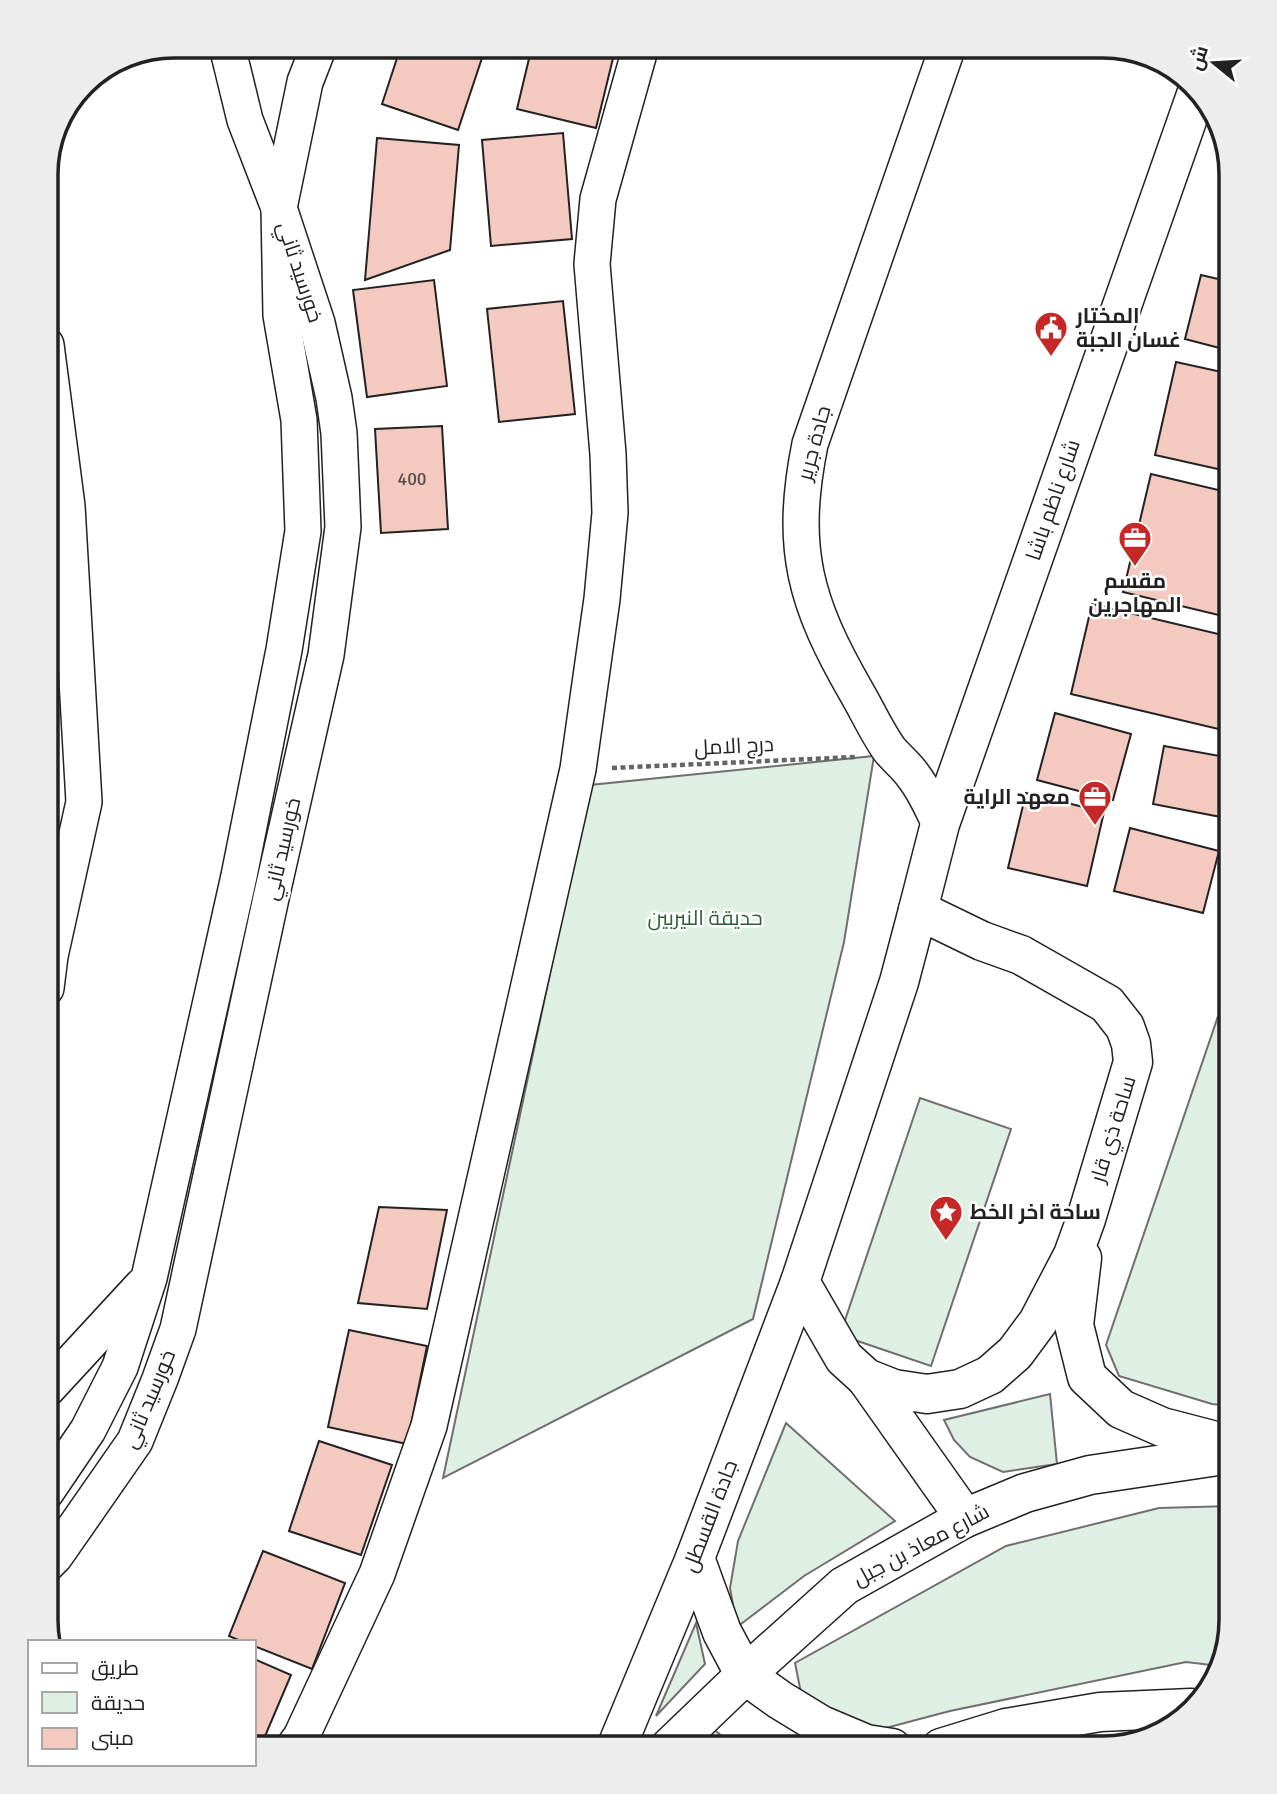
<svg xmlns="http://www.w3.org/2000/svg" width="1277" height="1794" font-family="Signika,Cairo,sans-serif">
<style>
.green{fill:#e0efe3;stroke:#6f6f6f;stroke-width:2}
.building{fill:#f3c9c0;stroke:#222;stroke-width:2}
.lines{fill:none;stroke-linecap:round;stroke-linejoin:round}
.minor-casing{stroke:#222;stroke-width:38}
.major-casing{stroke:#222;stroke-width:41}
.path{stroke:#646464;stroke-width:4.5;stroke-dasharray:5 3.5;stroke-linecap:butt}
.minor{stroke:#fff;stroke-width:35}
.major{stroke:#fff;stroke-width:38}
.labels{text-anchor:middle;stroke-width:5;stroke-linejoin:round;paint-order:stroke}
.number-label{font-size:18px;fill:#564c4a}
.street-label{font-size:21px;fill:#222;stroke:#fff}
.poi-label{font-size:21px;font-weight:bold;fill:#222;stroke:#fff;text-anchor:start}
.park-label{font-size:21px;fill:#2f5e38;stroke:#fff}
.rim{fill:none;stroke:#222;stroke-width:3.5}
</style>
<rect width="100%" height="100%" fill="#fff"/>
<g class="green">
<polygon points="874,756 844,942 753,1319 443,1478 590,785"/>
<polygon points="1230,981 1231,982 1231,1406 1212,1404 1119,1376 1106,1345"/>
<polygon points="920,1098 1011,1129 931,1366 840,1335"/>
<polygon points="1050,1394 1057,1464 1003,1472 970,1457 954,1440 944,1420"/>
<polygon points="786,1423 895,1521 804,1576 737,1627 730,1588 738,1541"/>
<polygon points="1231,1506 1231,1621 1219,1666 1186,1662 950,1711 882,1729 838,1721 802,1698 795,1663 1006,1546 1159,1508"/>
<polygon points="696,1623 705,1664 656,1716"/>
<polygon points="712,1728 737,1748 696,1748"/>
</g>
<g class="building">
<polygon points="401,46 486,46 458,130 382,104"/>
<polygon points="532,46 616,46 596,128 517,109"/>
<polygon points="563,133 572,239 491,246 482,140"/>
<polygon points="377,138 459,145 450,250 365,280"/>
<polygon points="1201,275 1231,282 1231,351 1185,339"/>
<polygon points="434,280 447,386 367,397 353,290"/>
<polygon points="563,301 575,414 499,422 487,309"/>
<polygon points="1176,362 1231,374 1231,472 1155,455"/>
<polygon points="442,426 448,529 381,533 375,429"/>
<polygon points="1151,474 1231,493 1231,618 1123,592"/>
<polygon points="1092,604 1231,637 1231,732 1071,694"/>
<polygon points="1055,713 1131,734 1113,800 1037,780"/>
<polygon points="1164,746 1231,758 1221,817 1153,804"/>
<polygon points="1026,793 1104,812 1087,886 1008,868"/>
<polygon points="1130,828 1219,851 1203,913 1114,891"/>
<polygon points="379,1207 447,1210 427,1309 358,1303"/>
<polygon points="349,1330 427,1346 407,1444 328,1427"/>
<polygon points="319,1441 392,1465 361,1555 289,1531"/>
<polygon points="263,1551 345,1583 312,1669 254,1646 254,1642 243,1642 229,1636"/>
<polygon points="254,1659 291,1675 260,1748 254,1748"/>
</g>
<g class="lines">
<defs>
<g id="minor">
<path d="M940,824C932,808 925,791 914,777C907,766 897,759 889,749C877,732 868,712 857,693C805,603 789,549 810,444L948,46"/>
<polyline points="46,988 50,956 84,802 67,506 46,345"/>
<polyline points="46,1390 142,1286"/>
<polyline points="46,1492 88,1430 120,1367 149,1278 239,876 284,650 303,531 299,420 281,315 279,208 305,82 319,46"/>
<polyline points="46,1565 55,1556 135,1441 160,1379 178,1329 271,898 326,655 343,527 339,433 334,398 317,323 279,208 245,120 227,46"/>
<polyline points="293,1748 301,1737 377,1574 429,1426 578,769 602,599 610,513 608,454 592,264 598,199 641,46"/>
</g>
<g id="major">
<polygon points="918,910 982,941 1021,955 1107,1004 1125,1027 1131,1044 1133,1062 1086,1219 1073,1255 1038,1322 1015,1353 990,1375 960,1389 927,1394 894,1389 866,1378 844,1358 800,1282 899,982"/>
<polyline points="918,910 940,824 1197,92"/>
<polyline points="1082,1258 1074,1325 1087,1377 1121,1409 1162,1427 1231,1445"/>
<polyline points="866,1378 965,1518"/>
<polyline points="695,1558 722,1632 745,1675 780,1700 821,1725 866,1744 892,1748"/>
<polyline points="616,1748 695,1558 800,1282"/>
<polyline points="669,1748 745,1675 844,1586 965,1518 1025,1493 1090,1475 1231,1454"/>
<polyline points="941,1748 1006,1728 1100,1712 1191,1708"/>
</g>
</defs>
<use href="#minor" class="minor-casing"/>
<use href="#major" class="major-casing"/>
<polyline class="path" points="612,768 855,757"/>
<use href="#minor" class="minor"/>
<use href="#major" class="major"/>
</g>
<defs>
<symbol id="civic-pin" viewBox="-11 -11 22 30"><path d="M0 17L-7.5 6A9.5 9.5 0 1 1 7.5 6Z" fill="#c62828" stroke="#fff"/><path d="M-.6-6.5H3V-4.5H.6V-3L4-1V1h2V6H-6V1h2V-1L-.6-3ZM-1.2 2.5V6h2.4V2.5Z" fill="#fff"/></symbol>
<symbol id="office-pin" viewBox="-11 -11 22 30"><path d="M0 17L-7.5 6A9.5 9.5 0 1 1 7.5 6Z" fill="#c62828" stroke="#fff"/><path d="M-6-3h4V-5.5h4V-3h4V5H-6ZM-1-4.5V-3h2v-1.5ZM-6 0V1H6V0Z" fill="#fff"/></symbol>
<symbol id="sight-pin" viewBox="-11 -11 22 30"><path d="M0 17L-7.5 6A9.5 9.5 0 1 1 7.5 6Z" fill="#c62828" stroke="#fff"/><path d="M0-6L1.8-2.2L6-1.7L2.9 1.2L3.7 5.4L0 3.3L-3.7 5.4L-2.9 1.2L-6-1.7L-1.8-2.2Z" fill="#fff"/></symbol>
</defs>
<g fill-rule="evenodd">
<use href="#civic-pin" x="1032" y="309" width="38" height="52"/>
<use href="#office-pin" x="1116" y="519" width="38" height="52"/>
<use href="#office-pin" x="1076" y="778" width="38" height="52"/>
<use href="#sight-pin" x="927" y="1193" width="38" height="52"/>
</g>
<g class="labels">
<g class="number-label">
<text x="412" y="485">400</text>
</g>
<g class="street-label">
<text transform="translate(300 272) rotate(72)" y="7">خورسيد ثاني</text>
<text transform="translate(814 443) rotate(-75)" y="7">جادة جرير</text>
<text transform="translate(1053 500) rotate(-71)" y="7">شارع ناظم باشا</text>
<text transform="translate(734 746) rotate(-3)" y="7">درج الامل</text>
<text transform="translate(282 849) rotate(-77)" y="7">خورسيد ثاني</text>
<text transform="translate(1113 1129) rotate(-73)" y="7">ساحة ذي قار</text>
<text transform="translate(149 1399) rotate(-67)" y="7">خورسيد ثاني</text>
<text transform="translate(710 1516) rotate(-69)" y="7">جادة القسطل</text>
<text transform="translate(921 1545) rotate(-28)" y="7">شارع معاذ بن جبل</text>
</g>
<g class="poi-label">
<text x="1076" y="323">المختار<tspan x="1076" dy="24">غسان الجبة</tspan></text>
<text x="1135" y="588" text-anchor="middle">مقسم<tspan x="1135" dy="24">المهاجرين</tspan></text>
<text x="1070" y="804" text-anchor="end">معهد الراية</text>
<text x="970" y="1219">ساحة اخر الخط</text>
</g>
<g class="park-label">
<text x="705" y="925">حديقة النيربين</text>
</g>
</g>
<path d="M0 0H1277V1794H0ZM174 58H1103A116 116 0 0 1 1219 174V1620A116 116 0 0 1 1103 1736H174A116 116 0 0 1 58 1620V174A116 116 0 0 1 174 58Z" fill="#ededed" fill-rule="evenodd"/>
<path class="rim" d="M174 58H1103A116 116 0 0 1 1219 174V1620A116 116 0 0 1 1103 1736H174A116 116 0 0 1 58 1620V174A116 116 0 0 1 174 58Z"/>
<rect x="28" y="1640" width="228" height="126" fill="#ffffff" stroke="#a7a7a7" stroke-width="2"/>
<rect x="42" y="1663" width="35" height="10" fill="#ffffff" stroke="#a7a7a7" stroke-width="2"/>
<text x="91" y="1675" font-size="21" fill="#222222">طريق</text>
<rect x="42" y="1692" width="35" height="21" fill="#e0efe3" stroke="#a7a7a7" stroke-width="2"/>
<text x="91" y="1710" font-size="21" fill="#222222">حديقة</text>
<rect x="42" y="1728" width="35" height="21" fill="#f3c9c0" stroke="#a7a7a7" stroke-width="2"/>
<text x="91" y="1745" font-size="21" fill="#222222">مبنى</text>
<g transform="translate(1214 63) rotate(288)" stroke="#ffffff" stroke-width="5" paint-order="stroke">
<path d="M0-5L12 26L0 18L-12 26Z" fill="#222222"/>
<text y="-10" font-size="19" font-weight="bold" text-anchor="middle" fill="#222222">ش</text>
</g>
</svg>
